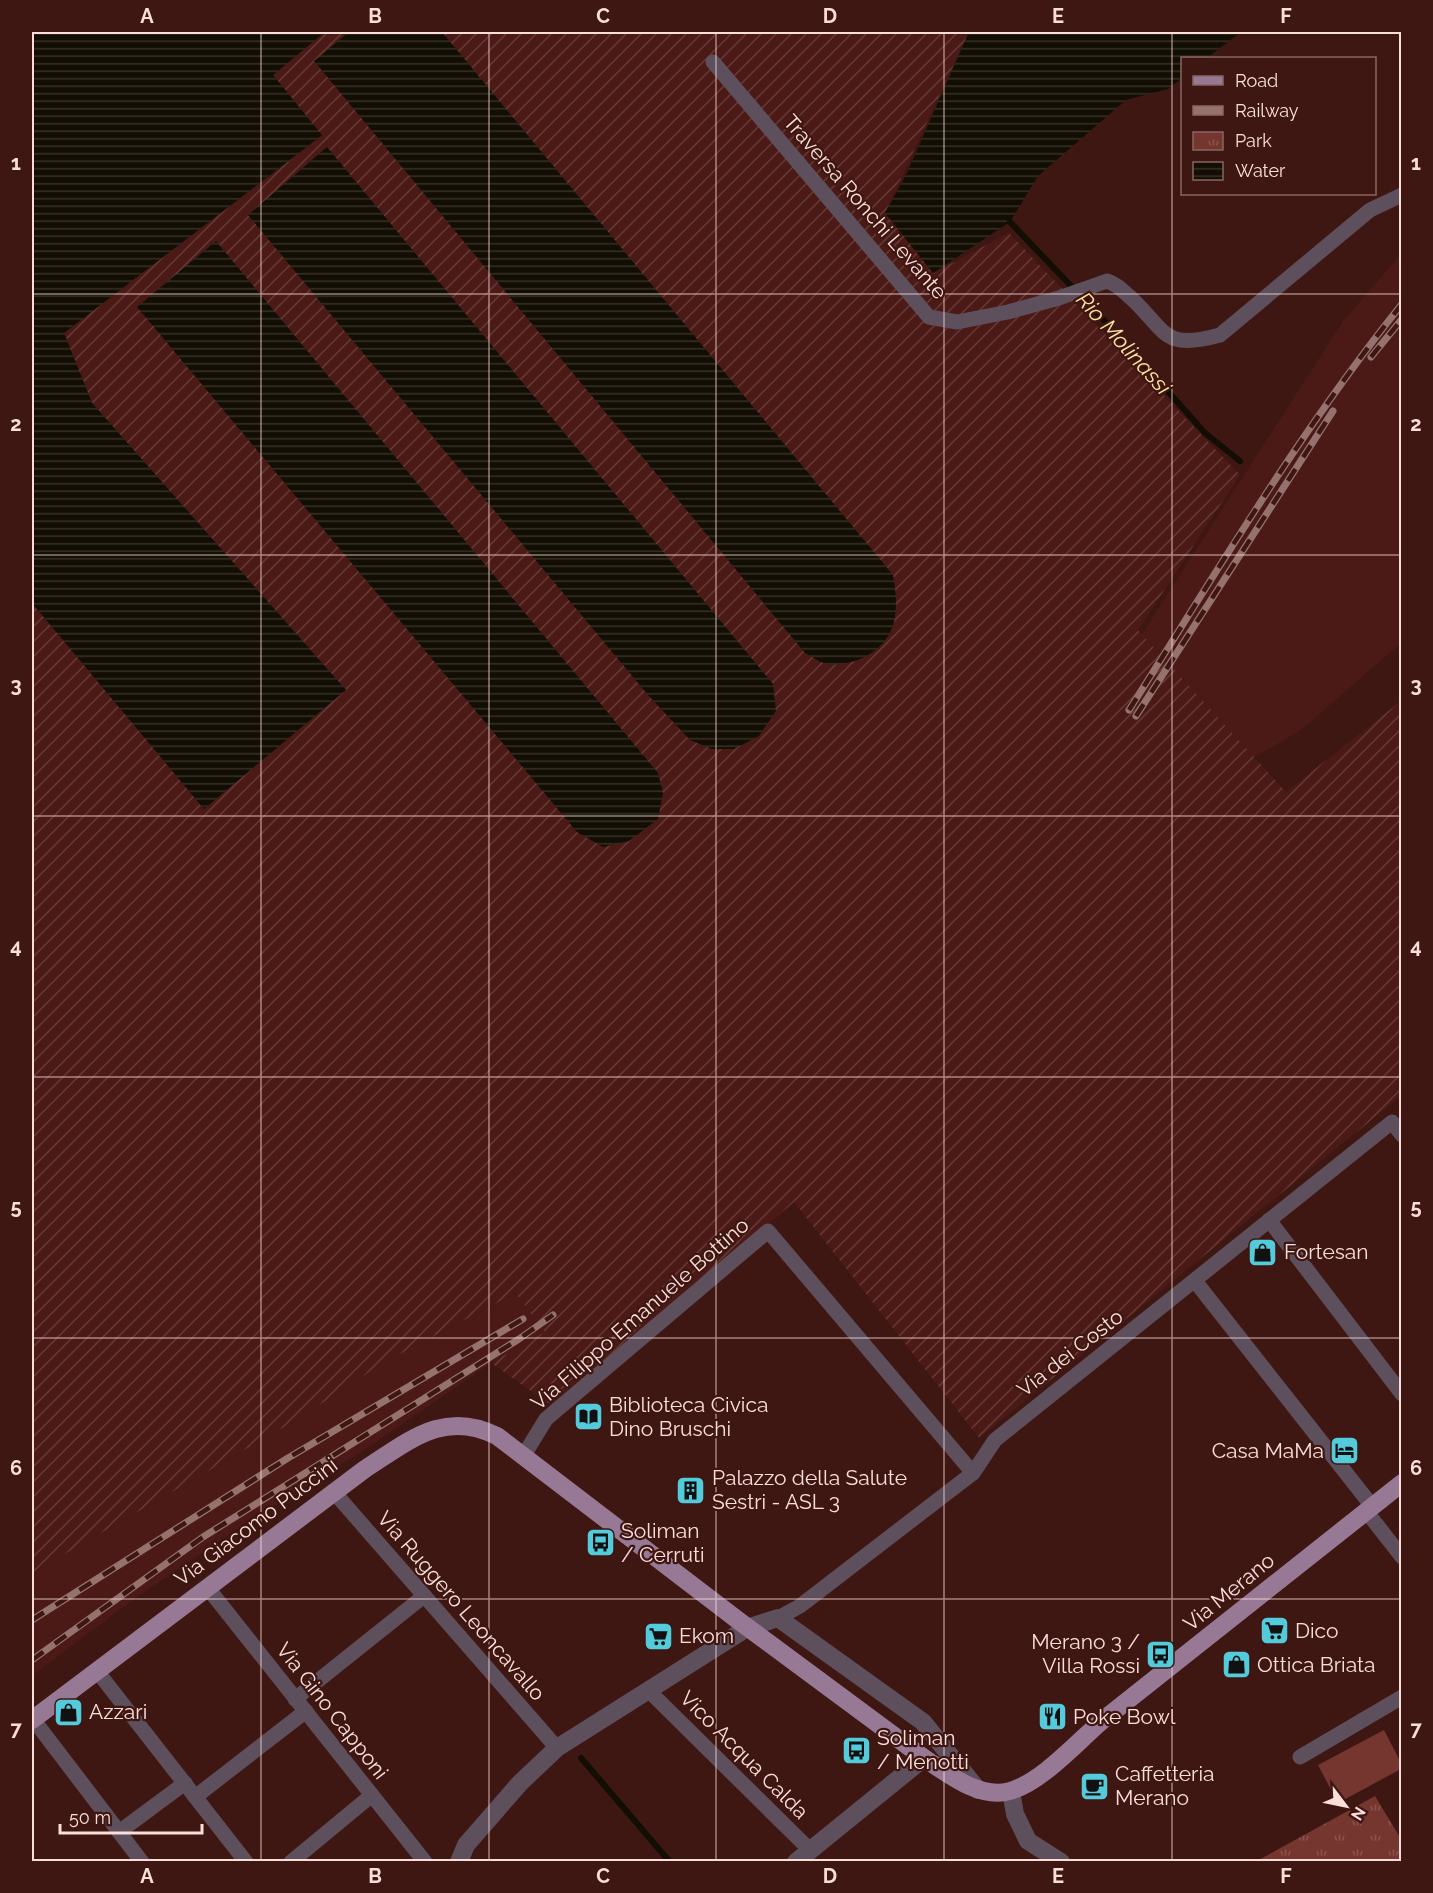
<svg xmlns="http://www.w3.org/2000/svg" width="1433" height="1893" font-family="Raleway,sans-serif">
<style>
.built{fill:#4b1a16}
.industrial{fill:url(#industrial-furrows)}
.grass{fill:#75362f}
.park{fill:url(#park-tufts)}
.water{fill:url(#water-rules)}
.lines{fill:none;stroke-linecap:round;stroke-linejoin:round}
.stream{stroke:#130e03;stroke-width:6}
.minor{stroke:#5e4f5d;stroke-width:15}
.tertiary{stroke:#5e4f5d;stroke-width:18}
.primary{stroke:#977996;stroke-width:18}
.rail-casing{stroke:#95726e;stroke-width:7}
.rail{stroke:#3e1612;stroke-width:4.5;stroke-dasharray:14;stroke-linecap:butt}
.grid{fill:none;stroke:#fbdeda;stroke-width:1.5;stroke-opacity:0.55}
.labels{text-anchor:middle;stroke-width:4.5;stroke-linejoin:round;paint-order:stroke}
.street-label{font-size:21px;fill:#fbdeda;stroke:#3e1612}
.poi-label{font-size:21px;fill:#fbdeda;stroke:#3e1612;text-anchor:start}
.water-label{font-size:22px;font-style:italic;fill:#fee19e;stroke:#3e1612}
.neatline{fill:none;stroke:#fbdeda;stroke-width:2}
.grid-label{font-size:20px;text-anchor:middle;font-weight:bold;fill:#fbdeda}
</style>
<defs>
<pattern id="industrial-furrows" width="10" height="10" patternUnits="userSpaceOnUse" patternTransform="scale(1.5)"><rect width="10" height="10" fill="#4b1a16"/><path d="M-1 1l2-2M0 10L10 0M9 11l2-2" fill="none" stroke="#663b37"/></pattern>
<pattern id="park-tufts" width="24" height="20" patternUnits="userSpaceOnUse" patternTransform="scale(1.5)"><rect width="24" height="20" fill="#75362f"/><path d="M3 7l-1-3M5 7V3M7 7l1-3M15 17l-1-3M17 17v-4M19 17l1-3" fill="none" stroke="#8a534d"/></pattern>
<pattern id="water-rules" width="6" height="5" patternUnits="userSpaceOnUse" patternTransform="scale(1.5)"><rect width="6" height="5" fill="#130e03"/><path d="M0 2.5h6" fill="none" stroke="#363127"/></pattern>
</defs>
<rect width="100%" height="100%" fill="#3e1612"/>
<g class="built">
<polygon points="1401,254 1401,643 1301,730 1231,771 1099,701 1343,321"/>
<polygon points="515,1293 545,1332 491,1363 366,1449 245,1524 137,1597 32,1676 32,1573 296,1420 383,1363"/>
</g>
<polygon class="industrial" points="325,32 969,32 885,213 933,273 1009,233 1240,475 1138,630 1286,792 1401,701 1401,1096 979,1438 794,1202 555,1408 491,1363 545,1332 515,1293 383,1363 296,1420 32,1573 32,603 204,809 346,690 92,403 64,333 322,136 273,75"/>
<polygon class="grass" points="1384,1730 1401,1763 1401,1769 1338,1803 1318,1765"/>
<polygon class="park" points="1375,1796 1401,1839 1401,1861 1257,1861"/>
<g class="water">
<polygon points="32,32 325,32 273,75 322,135 64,333 92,403 346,690 204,809 32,603"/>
<path d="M349,32H442L893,575C900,613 897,644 858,660C849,663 835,666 826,664C819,662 811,656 805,653L314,61Z"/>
<polygon points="969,32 1241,32 1207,58 1182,58 1182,78 1168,89 1126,100 1038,176 1010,222 933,273 885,213 906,175"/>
<polygon points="327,147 773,684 776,711 759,736 734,749 712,749 690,740 648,695 248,215"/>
<polygon points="216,241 658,773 663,793 658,819 629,841 603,847 577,832 137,307"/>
</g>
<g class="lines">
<g class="stream">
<polyline points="1010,222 1116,333 1205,433 1240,461"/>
<polyline points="581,1758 670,1862"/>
</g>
<g class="minor">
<path d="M713,62L929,317L957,322L1008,312L1059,298L1107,281C1117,284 1122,290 1130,297C1167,331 1162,351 1220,335L1370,210L1402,195"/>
<polyline points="1269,1220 1402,1394"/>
<polyline points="1195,1281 1372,1506"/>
<polyline points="524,1455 546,1419 768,1231 973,1473"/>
<polyline points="333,1491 557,1748"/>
<polyline points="1366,1511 1402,1557"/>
<polyline points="207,1587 425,1862"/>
<polyline points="778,1618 800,1606 973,1473 995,1440 1392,1122 1402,1135"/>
<polyline points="97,1671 246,1862"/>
<polyline points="648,1690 810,1850"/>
<polyline points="295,1699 424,1596"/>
<polyline points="33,1719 142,1862"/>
<polyline points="1300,1757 1402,1697"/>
<polyline points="195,1797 306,1711"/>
<polyline points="119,1832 185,1783"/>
<polyline points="291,1862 372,1795"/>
</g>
<g class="tertiary">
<polyline points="1011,1791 1015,1814 1028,1841 1061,1862"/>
<polyline points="459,1862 466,1845 520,1783 557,1748 747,1628 778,1618 923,1722 978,1790"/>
<polyline points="796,1862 924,1758"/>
</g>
<path class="primary" d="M32,1720L365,1469C409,1441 444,1409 497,1436L739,1621L924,1758C948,1774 980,1800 1010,1791C1042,1782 1077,1742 1103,1720C1203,1641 1302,1562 1402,1483"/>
<defs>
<g id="rail">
<polyline points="1371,357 1402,319"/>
<path d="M1129,710C1216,573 1299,432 1402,304"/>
<polyline points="1136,716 1333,411"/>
<polyline points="32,1620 288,1458 523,1319"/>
<polyline points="32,1660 203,1537 519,1339 553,1315"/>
</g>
</defs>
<use href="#rail" class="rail-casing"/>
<use href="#rail" class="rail"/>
</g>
<path class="grid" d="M261,32V1862M489,32V1862M716,32V1862M944,32V1862M1172,32V1862M32,294H1402M32,555H1402M32,816H1402M32,1077H1402M32,1338H1402M32,1599H1402"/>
<defs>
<symbol id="shop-square" viewBox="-11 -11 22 22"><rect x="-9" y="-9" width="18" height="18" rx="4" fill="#53cbdb" stroke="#3e1612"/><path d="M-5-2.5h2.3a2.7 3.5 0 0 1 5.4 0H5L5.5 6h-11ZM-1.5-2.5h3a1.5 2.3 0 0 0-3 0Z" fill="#111"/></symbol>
<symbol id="library-square" viewBox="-11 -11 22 22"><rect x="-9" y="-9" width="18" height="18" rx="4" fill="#53cbdb" stroke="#3e1612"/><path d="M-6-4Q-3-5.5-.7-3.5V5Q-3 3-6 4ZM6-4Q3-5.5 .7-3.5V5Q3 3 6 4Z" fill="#111"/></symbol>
<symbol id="hotel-square" viewBox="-11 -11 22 22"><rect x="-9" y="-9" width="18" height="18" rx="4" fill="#53cbdb" stroke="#3e1612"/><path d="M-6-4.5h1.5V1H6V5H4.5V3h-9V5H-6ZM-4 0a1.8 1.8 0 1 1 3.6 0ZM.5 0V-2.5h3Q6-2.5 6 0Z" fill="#111"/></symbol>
<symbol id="building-square" viewBox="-11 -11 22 22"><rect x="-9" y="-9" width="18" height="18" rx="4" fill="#53cbdb" stroke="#3e1612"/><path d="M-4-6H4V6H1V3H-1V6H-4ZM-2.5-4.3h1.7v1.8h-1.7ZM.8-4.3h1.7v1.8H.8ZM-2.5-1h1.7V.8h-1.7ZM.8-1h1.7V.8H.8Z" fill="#111"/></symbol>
<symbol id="bus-square" viewBox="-11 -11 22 22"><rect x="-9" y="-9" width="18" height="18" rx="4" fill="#53cbdb" stroke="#3e1612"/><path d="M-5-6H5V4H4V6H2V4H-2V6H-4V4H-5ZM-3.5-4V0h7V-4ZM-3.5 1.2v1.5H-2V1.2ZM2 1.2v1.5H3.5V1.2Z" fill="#111"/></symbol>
<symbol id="supermarket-square" viewBox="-11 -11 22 22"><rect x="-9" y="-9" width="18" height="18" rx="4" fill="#53cbdb" stroke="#3e1612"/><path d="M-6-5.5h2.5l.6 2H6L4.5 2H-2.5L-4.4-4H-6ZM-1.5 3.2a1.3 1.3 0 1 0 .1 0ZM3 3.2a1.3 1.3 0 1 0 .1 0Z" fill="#111"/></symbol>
<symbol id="restaurant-square" viewBox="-11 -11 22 22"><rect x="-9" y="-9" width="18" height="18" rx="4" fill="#53cbdb" stroke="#3e1612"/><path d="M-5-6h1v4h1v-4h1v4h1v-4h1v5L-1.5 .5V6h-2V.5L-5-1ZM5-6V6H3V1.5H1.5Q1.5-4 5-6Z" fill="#111"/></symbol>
<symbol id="cafe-square" viewBox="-11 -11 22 22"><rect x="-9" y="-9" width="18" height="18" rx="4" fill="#53cbdb" stroke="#3e1612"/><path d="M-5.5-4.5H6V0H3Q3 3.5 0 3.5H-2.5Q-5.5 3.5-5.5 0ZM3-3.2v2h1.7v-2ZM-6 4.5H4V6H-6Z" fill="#111"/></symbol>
</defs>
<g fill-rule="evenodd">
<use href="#shop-square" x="1246" y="1236" width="33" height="33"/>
<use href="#library-square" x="572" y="1400" width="33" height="33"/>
<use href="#hotel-square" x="1328" y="1434" width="33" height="33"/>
<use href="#building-square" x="674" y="1474" width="33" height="33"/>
<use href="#bus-square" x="584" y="1526" width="33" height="33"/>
<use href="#supermarket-square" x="1258" y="1614" width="33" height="33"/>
<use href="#supermarket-square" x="642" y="1620" width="33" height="33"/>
<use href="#bus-square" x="1144" y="1638" width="33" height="33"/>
<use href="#shop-square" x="1220" y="1648" width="33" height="33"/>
<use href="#shop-square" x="52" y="1696" width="33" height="33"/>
<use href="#restaurant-square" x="1036" y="1700" width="33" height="33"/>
<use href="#bus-square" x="840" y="1734" width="33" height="33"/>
<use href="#cafe-square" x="1078" y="1770" width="33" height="33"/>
</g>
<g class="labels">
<g class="street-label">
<text transform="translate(865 207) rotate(49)" y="7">Traversa Ronchi Levante</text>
<text transform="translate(640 1314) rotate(-41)" y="7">Via Filippo Emanuele Bottino</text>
<text transform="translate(1070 1353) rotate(-38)" y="7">Via dei Costo</text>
<text transform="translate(256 1522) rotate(-37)" y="7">Via Giacomo Puccini</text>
<text transform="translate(1229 1592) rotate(-39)" y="7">Via Merano</text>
<text transform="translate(461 1606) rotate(49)" y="7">Via Ruggero Leoncavallo</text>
<text transform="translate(332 1711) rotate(52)" y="7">Via Gino Capponi</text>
<text transform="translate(744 1755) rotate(45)" y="7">Vico Acqua Calda</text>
</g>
<g class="poi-label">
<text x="1284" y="1259">Fortesan</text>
<text x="609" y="1412">Biblioteca Civica<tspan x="609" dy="24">Dino Bruschi</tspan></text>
<text x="1324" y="1458" text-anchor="end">Casa MaMa</text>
<text x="712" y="1485">Palazzo della Salute<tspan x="712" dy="24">Sestri - ASL 3</tspan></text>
<text x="621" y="1538">Soliman<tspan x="621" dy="24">/ Cerruti</tspan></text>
<text x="1295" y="1638">Dico</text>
<text x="679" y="1643">Ekom</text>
<text x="1140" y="1649" text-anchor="end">Merano 3 /<tspan x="1140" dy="24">Villa Rossi</tspan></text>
<text x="1257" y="1672">Ottica Briata</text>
<text x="89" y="1719">Azzari</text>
<text x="1073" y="1724">Poke Bowl</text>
<text x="877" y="1745">Soliman<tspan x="877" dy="24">/ Menotti</tspan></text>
<text x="1115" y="1781">Caffetteria<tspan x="1115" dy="24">Merano</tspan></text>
</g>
<g class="water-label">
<text transform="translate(1124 343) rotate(48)" y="8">Rio Molinassi</text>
</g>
</g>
<rect width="1433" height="1893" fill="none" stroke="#3e1612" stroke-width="66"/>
<rect x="1181" y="57" width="195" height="138" fill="#3e1612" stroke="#8a6662" stroke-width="1.5"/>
<rect x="1193" y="76" width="30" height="9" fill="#977996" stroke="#8a6662" stroke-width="1.5"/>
<text x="1235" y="87" font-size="18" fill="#fbdeda">Road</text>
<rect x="1193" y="106" width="30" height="9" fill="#95726e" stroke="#8a6662" stroke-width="1.5"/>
<text x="1235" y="117" font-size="18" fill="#fbdeda">Railway</text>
<rect x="1193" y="132" width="30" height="18" fill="url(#park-tufts)" stroke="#8a6662" stroke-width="1.5"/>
<text x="1235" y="147" font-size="18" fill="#fbdeda">Park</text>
<rect x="1193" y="162" width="30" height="18" fill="url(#water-rules)" stroke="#8a6662" stroke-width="1.5"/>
<text x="1235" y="177" font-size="18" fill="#fbdeda">Water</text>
<g transform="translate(1346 1806) rotate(122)" stroke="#3e1612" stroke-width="4.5" paint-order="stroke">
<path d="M0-4.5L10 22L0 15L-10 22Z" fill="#fbdeda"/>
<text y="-9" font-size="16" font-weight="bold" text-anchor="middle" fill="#fbdeda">N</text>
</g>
<path d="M60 1824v9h142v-9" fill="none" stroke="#fbdeda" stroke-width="3"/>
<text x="69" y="1824" font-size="18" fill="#fbdeda" stroke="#3e1612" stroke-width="4.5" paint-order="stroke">50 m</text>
<rect x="33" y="33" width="1367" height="1827" class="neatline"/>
<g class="grid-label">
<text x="147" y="23">A</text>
<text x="375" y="23">B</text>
<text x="603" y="23">C</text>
<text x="830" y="23">D</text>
<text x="1058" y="23">E</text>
<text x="1286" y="23">F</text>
<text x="16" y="170">1</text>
<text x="1416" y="170">1</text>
<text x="16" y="431">2</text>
<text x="1416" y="431">2</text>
<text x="16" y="692">3</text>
<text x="1416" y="692">3</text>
<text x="16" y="953">4</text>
<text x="1416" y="953">4</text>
<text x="16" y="1214">5</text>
<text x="1416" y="1214">5</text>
<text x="16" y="1475">6</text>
<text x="1416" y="1475">6</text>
<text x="16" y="1736">7</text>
<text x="1416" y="1736">7</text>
<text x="147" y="1883">A</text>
<text x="375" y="1883">B</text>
<text x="603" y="1883">C</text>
<text x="830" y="1883">D</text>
<text x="1058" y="1883">E</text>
<text x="1286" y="1883">F</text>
</g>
</svg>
